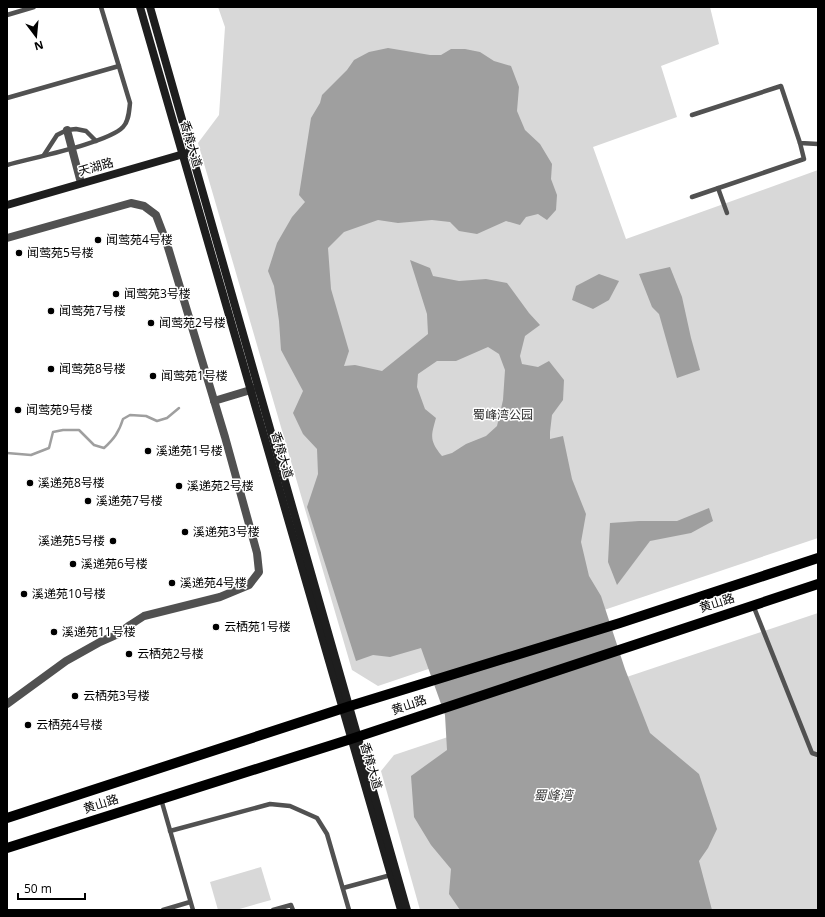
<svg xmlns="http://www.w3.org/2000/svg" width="825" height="917" font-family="'Open Sans','Noto Sans SC',sans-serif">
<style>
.green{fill:#d8d8d8}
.water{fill:#9f9f9f;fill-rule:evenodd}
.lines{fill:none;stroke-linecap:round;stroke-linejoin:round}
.stream{stroke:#9f9f9f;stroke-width:2.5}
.lane{stroke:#515151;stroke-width:4.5}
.street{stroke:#515151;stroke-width:8}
.secondary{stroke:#1e1e1e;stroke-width:8}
.primary{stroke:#000;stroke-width:10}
.poi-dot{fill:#000;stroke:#fff;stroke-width:1.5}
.labels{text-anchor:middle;stroke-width:3;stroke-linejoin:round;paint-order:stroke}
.street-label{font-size:12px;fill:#000;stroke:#fff}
.poi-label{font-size:12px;fill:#000;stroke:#fff;text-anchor:start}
.park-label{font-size:12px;fill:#2f2f2f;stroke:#fff}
.water-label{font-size:13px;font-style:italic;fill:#404040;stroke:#fff}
</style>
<rect width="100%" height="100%" fill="#fff"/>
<g class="green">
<polygon points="218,7 710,7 719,44 661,66 677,117 593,147 626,239 818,170 818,538 378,686 352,670 198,143 219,115 225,27"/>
<polygon points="818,613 818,910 420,910 381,771 394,755"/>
<polygon points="261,867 271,900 236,910 218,910 210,882"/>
</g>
<g class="water">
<path d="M388,48L430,55H441L451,49H465L480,52L494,61L511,66L519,87L517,111L525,130L540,144L552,164L551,179L557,195L556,210L547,220L538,214L526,217L520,225L506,221L477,234L459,231L450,222L432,220L398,223L378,220L344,232L328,248L331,289L349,351L344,366L355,365L382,371L428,334L427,314L410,260L430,268L433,276L459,281L486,279L507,283L529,313L540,325L525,336L520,356L522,364L538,367L549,361L564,380L563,400L552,415L550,432V439L563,436L572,479L586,514L581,542L589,576L601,596L625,669L650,733L699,774L717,829L708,848L699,861L712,910H460L449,894L451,869L431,845L414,817L411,776L447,750L445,715L421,648L390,657L373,655L356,661L307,507L318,474L317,449L303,434L293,413L303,391L281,350L279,321L274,286L268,271L277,243L292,217L305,202L299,195L311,118L320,103L322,95L347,70L354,60L369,52ZM488,347L499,354L505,370L503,400L497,426L486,436L466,444L452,453L442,456C429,440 431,436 436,418L425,409L417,387L418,374L437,361H456Z"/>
<polygon points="670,267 682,297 691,338 700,370 677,378 659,314 652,307 639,274"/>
<polygon points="599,274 619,281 609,300 593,309 572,300 576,286"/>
<polygon points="709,508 713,521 691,533 650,541 617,585 608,562 610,523 639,521 677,521"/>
</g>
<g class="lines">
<path class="stream" d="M7,453L31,455L49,448L53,432L63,430H79L94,445L104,448C114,439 119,432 123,419L130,415L146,416L157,421L167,418L179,408"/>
<g class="lane">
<polyline points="7,15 34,7"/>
<polyline points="7,98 119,66"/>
<polyline points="692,115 781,86 800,143 818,144"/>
<polyline points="44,155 57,135 67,130 76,129 86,131 96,141"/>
<path d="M7,165C31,158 108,143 123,127C129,121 129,111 130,103L101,7"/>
<polyline points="718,188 727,213"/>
<polyline points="692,197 804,159 800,143"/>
<polyline points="753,605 812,753 818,755"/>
<polyline points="161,799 193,910"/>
<polyline points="170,831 270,804 290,806 317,818 327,834 349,910"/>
<polyline points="343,888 391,875"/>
<polyline points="163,910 190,902"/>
<polyline points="273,910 291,905 293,910"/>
</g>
<g class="street">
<polyline points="67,130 81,183"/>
<polyline points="7,238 131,203 144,206 156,215 167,244 225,437 257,553 259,572 249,585 220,597 144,616 130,625 118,634 100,642 66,661 7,704"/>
<polyline points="214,401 257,388"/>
</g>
<g class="secondary">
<polyline points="140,7 401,910"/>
<polyline points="150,7 407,910"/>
<polyline points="7,205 187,153"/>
</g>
<g class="primary">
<polyline points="7,818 350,706 620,623 818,558"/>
<polyline points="7,848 351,739 818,584"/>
</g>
</g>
<g class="poi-dot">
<circle cx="98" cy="240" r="4"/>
<circle cx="19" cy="253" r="4"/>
<circle cx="116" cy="294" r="4"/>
<circle cx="51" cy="311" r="4"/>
<circle cx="151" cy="323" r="4"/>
<circle cx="51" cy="369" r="4"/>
<circle cx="153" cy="376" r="4"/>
<circle cx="18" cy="410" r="4"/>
<circle cx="148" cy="451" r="4"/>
<circle cx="30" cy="483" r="4"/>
<circle cx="179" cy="486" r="4"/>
<circle cx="88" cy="501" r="4"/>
<circle cx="185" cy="532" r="4"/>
<circle cx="113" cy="541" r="4"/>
<circle cx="73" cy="564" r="4"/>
<circle cx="172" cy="583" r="4"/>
<circle cx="24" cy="594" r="4"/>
<circle cx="216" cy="627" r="4"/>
<circle cx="54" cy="632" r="4"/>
<circle cx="129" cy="654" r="4"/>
<circle cx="75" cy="696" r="4"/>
<circle cx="28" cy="725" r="4"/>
</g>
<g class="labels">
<g class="street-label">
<text transform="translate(191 144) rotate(74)" y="4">香樟大道</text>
<text transform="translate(96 167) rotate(-16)" y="4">天湖路</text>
<text transform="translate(282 455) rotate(74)" y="4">香樟大道</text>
<text transform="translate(717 603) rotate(-18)" y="4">黄山路</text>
<text transform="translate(409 705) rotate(-19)" y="4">黄山路</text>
<text transform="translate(371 766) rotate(74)" y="4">香樟大道</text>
<text transform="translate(101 804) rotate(-18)" y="4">黄山路</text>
</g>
<g class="poi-label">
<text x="106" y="244">闻莺苑4号楼</text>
<text x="27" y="257">闻莺苑5号楼</text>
<text x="124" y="298">闻莺苑3号楼</text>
<text x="59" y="315">闻莺苑7号楼</text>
<text x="159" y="327">闻莺苑2号楼</text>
<text x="59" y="373">闻莺苑8号楼</text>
<text x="161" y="380">闻莺苑1号楼</text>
<text x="26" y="414">闻莺苑9号楼</text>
<text x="156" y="455">溪递苑1号楼</text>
<text x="38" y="487">溪递苑8号楼</text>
<text x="187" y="490">溪递苑2号楼</text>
<text x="96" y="505">溪递苑7号楼</text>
<text x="193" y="536">溪递苑3号楼</text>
<text x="105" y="545" text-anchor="end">溪递苑5号楼</text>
<text x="81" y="568">溪递苑6号楼</text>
<text x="180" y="587">溪递苑4号楼</text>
<text x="32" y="598">溪递苑10号楼</text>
<text x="224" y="631">云栖苑1号楼</text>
<text x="62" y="636">溪递苑11号楼</text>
<text x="137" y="658">云栖苑2号楼</text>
<text x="83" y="700">云栖苑3号楼</text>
<text x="36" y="729">云栖苑4号楼</text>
</g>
<g class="park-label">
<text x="503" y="419">蜀峰湾公园</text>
</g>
<g class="water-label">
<text x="553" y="800">蜀峰湾</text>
</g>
</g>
<rect width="825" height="917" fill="none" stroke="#000000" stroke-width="16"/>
<g transform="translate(36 36) rotate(164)" stroke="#ffffff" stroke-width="3" paint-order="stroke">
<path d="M0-3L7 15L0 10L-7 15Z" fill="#000000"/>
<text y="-6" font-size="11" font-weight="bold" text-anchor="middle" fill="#000000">N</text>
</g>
<path d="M18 893v6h67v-6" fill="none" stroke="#000000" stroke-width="2"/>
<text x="24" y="893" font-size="12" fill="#000000" stroke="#ffffff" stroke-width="3" paint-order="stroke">50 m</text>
</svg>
